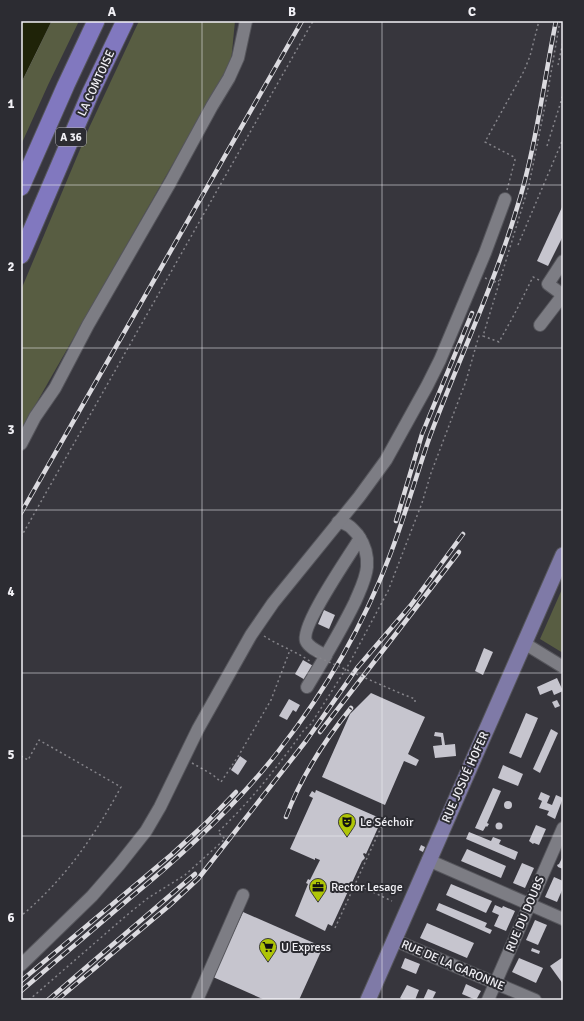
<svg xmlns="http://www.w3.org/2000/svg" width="584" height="1021" font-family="Signika,sans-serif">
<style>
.green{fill:#585d42}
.water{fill:#1f2308;stroke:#5e614f}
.building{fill:#c6c5ce}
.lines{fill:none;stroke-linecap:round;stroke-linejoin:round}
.minor-casing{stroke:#55555b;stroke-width:14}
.major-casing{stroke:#55555b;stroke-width:17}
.highway-casing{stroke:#55555b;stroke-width:19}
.path{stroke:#85848a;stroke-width:1.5;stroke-dasharray:2 3;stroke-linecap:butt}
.minor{stroke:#7d7d84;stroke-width:12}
.major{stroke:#7f7aa7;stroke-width:15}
.highway{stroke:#8178bf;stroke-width:17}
.rail-casing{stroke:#dbdadf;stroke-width:4.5}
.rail{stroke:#2c2c32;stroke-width:3;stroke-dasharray:9;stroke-linecap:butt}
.path-bridge{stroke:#85848a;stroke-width:1.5;stroke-dasharray:2 3;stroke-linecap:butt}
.grid{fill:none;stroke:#f2f1f6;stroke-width:1;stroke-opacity:0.55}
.labels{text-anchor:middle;stroke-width:4;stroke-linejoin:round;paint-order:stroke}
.shield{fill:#2c2c32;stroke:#b7b6bb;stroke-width:1}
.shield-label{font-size:11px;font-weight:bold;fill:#f2f1f6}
.street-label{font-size:12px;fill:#f2f1f6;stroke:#2c2c32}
.poi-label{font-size:12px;fill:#f2f1f6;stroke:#2c2c32;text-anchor:start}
.neatline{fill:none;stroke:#f2f1f6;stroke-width:1.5}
.grid-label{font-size:13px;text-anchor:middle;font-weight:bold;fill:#f2f1f6}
</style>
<rect width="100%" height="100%" fill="#37363d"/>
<g class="green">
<polygon points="52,21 79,21 48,85 21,145 21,84"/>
<polygon points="139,21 235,21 231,62 21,430 21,290 89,128"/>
<polygon points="563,587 563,653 540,639"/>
</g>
<polygon class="water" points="23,21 52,21 21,84 21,25"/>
<g class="building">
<polygon points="563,205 563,236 548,266 537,261"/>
<polygon points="324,610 335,615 329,629 318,624"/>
<polygon points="484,648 493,652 483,675 475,671"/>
<polygon points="303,660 315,667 307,681 295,674"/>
<polygon points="557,678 563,691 554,695 552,690 540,695 537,687"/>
<polygon points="371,693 425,717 408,754 419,760 416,766 404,761 385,805 322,777 350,714"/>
<polygon points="289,699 300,705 296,712 293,710 287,720 279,716"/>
<polygon points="557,700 560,706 555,708 552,702"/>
<polygon points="526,713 538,718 521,758 509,753"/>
<polygon points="551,729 558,733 540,773 533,769"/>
<polygon points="435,732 443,733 445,745 455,744 456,756 435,758 433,746 442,745 441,737 434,736"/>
<polygon points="240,756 247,761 238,775 231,770"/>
<polygon points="503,765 523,774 518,786 498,778"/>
<polygon points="493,788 501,791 487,823 489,824 487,827 486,826 483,831 475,828"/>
<polygon points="316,790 382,819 366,854 364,853 363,854 365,858 362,861 332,926 328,924 325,931 295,916 308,884 306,883 308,879 310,880 320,860 315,858 315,860 290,849 313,798 309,796 312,791 315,793"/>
<polygon points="541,792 550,796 547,803 552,805 556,795 563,798 555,819 547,815 549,811 539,808 542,801 538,799"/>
<circle cx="508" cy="805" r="4"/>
<circle cx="499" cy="826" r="3.5"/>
<polygon points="536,825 546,829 539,845 534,843 533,844 529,841"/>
<polygon points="469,832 491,841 493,837 501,840 499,844 518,852 515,860 466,839"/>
<polygon points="421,845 425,847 423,852 419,850"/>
<polygon points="467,849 506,866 501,878 461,861"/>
<polygon points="563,856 563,869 558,867 557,865 559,864"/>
<polygon points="522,863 534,868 525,888 513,883"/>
<polygon points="554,877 563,881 563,888 557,902 545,897"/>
<polygon points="451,884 492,901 486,913 446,895"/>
<polygon points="439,903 487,923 485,927 492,930 490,934 436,910"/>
<polygon points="495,905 502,908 503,906 515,911 506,931 494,926 499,915 492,912"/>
<polygon points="243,912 323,947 299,1000 265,1000 213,977"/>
<polygon points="535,920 547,925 538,945 526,940"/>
<polygon points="427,923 474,943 467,958 420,938"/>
<polygon points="532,948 540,951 539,954 531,951"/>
<polygon points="563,957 563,984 550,966"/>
<polygon points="405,958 420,964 416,974 401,968"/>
<polygon points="519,958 543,968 536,983 512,972"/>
<polygon points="466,984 481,991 476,1000 462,994"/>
<polygon points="407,985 419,990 415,1000 404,1000 400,998"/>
<polygon points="428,989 436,992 432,1000 423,1000"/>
</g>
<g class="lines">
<defs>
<g id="minor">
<polyline points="563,295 548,284 563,261"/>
<polyline points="540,325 563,295"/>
<polyline points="21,444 35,417 55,388 88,325 170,183 212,106 229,78 238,58 246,21"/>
<polyline points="524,643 563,667"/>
<path d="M326,656C320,652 309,648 306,641C300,626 350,555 360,538"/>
<path d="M307,687C324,659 341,631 355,602C360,590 366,579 367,567C368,555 365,545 358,535C352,528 348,523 338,522"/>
<polyline points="428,860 563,919"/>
<polyline points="394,940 535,1000"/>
<polyline points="21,965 92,896 119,865 146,831 160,807 198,729 251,635 273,603 359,497 386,460 427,386 440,360 485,253 505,199"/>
<polyline points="197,1000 243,895"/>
<polyline points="488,1000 563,828"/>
</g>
<polyline id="major" points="368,1000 563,555"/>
<g id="highway">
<polyline points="21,187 66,85 96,21"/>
<polyline points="21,255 90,94 125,21"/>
</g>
</defs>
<use href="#minor" class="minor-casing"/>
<use href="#major" class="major-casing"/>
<use href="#highway" class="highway-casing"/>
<g class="path">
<polyline points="558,65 563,42"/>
<polyline points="547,146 563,95"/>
<polyline points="507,190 515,160 514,157 485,142 524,71 530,56 539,21"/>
<polyline points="518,245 563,139"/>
<polyline points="485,278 495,282 496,280 499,281"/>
<polyline points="539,280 533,277 514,315 499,342 483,336 529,185 547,96 560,21"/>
<polyline points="21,537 313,21"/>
<path d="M264,636C279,646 296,651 311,662"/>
<polyline points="402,694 415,699 415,702"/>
<path d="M21,756L28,760L39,740L121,787C93,838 66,878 21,916"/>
<polyline points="192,763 213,775 221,782 239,755 271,700 290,650"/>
<polyline points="355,884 392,901"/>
<polyline points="335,928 384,821"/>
<path d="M29,1000L127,915L148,898L185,875L225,839L218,832C251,801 278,766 304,730L311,724L349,664L388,591L422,503L431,473L466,381L478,339L479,336H483"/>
</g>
<use href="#minor" class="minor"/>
<use href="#major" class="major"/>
<use href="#highway" class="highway"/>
<defs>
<g id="rail">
<polyline points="21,513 302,21"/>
<polyline points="396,521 422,434 472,313"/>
<polyline points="320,732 459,552"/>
<path d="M286,817C301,777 324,741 351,708"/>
<polyline points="21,981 171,855 206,823 236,792"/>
<path d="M21,991C57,960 94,929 130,898C185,853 237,805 280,749C326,690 363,626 390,555C405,516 416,476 430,436C458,361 493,288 516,211C536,149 543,85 556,21"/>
<polyline points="48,1000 195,874"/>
<polyline points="57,1000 170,905 198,879 306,741 357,668 411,605 463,534"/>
</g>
</defs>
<use href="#rail" class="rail-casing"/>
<use href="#rail" class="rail"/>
<polyline class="path-bridge" points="315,656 402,694"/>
</g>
<path class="grid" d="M202,21V1000M382,21V1000M21,185H563M21,348H563M21,510H563M21,673H563M21,836H563"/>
<defs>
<symbol id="theatre-pin" viewBox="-11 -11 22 30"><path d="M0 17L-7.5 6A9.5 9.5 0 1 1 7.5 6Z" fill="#afc506" stroke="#2c2c32"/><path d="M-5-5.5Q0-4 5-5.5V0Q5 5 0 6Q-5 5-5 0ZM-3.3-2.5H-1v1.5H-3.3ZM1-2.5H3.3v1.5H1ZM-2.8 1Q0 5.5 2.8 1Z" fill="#111"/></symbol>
<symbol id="office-pin" viewBox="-11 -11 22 30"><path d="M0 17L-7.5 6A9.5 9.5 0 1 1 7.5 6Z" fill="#afc506" stroke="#2c2c32"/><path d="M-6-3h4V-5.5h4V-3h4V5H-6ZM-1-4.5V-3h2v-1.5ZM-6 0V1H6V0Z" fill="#111"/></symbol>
<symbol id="supermarket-pin" viewBox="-11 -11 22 30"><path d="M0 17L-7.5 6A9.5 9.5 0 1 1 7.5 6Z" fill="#afc506" stroke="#2c2c32"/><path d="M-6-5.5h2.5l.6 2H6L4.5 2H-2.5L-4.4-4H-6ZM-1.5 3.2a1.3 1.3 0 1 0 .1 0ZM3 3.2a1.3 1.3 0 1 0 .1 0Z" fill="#111"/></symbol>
</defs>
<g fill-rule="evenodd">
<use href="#theatre-pin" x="337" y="812" width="20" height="27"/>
<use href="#office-pin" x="308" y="877" width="20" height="27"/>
<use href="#supermarket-pin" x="258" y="937" width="20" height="27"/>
</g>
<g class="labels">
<rect class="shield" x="56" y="128" width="30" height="18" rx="3"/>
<g class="shield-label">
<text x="71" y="141">A 36</text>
</g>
<g class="street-label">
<text transform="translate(96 83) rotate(-65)" y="4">LA COMTOISE</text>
<text transform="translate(465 777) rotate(-66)" y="4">RUE JOSUÉ HOFER</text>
<text transform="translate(525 914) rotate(-67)" y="4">RUE DU DOUBS</text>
<text transform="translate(453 965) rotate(23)" y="4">RUE DE LA GARONNE</text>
</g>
<g class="poi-label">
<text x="360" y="826">Le Séchoir</text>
<text x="331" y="891">Rector Lesage</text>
<text x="281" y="951">U Express</text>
</g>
</g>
<rect width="584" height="1021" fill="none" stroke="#2c2c32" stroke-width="44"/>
<rect x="22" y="22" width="540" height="977" class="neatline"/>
<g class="grid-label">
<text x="112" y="16">A</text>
<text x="292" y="16">B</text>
<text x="472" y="16">C</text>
<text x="11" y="108">1</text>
<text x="11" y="271">2</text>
<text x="11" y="434">3</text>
<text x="11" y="596">4</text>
<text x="11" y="759">5</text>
<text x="11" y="922">6</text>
</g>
</svg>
